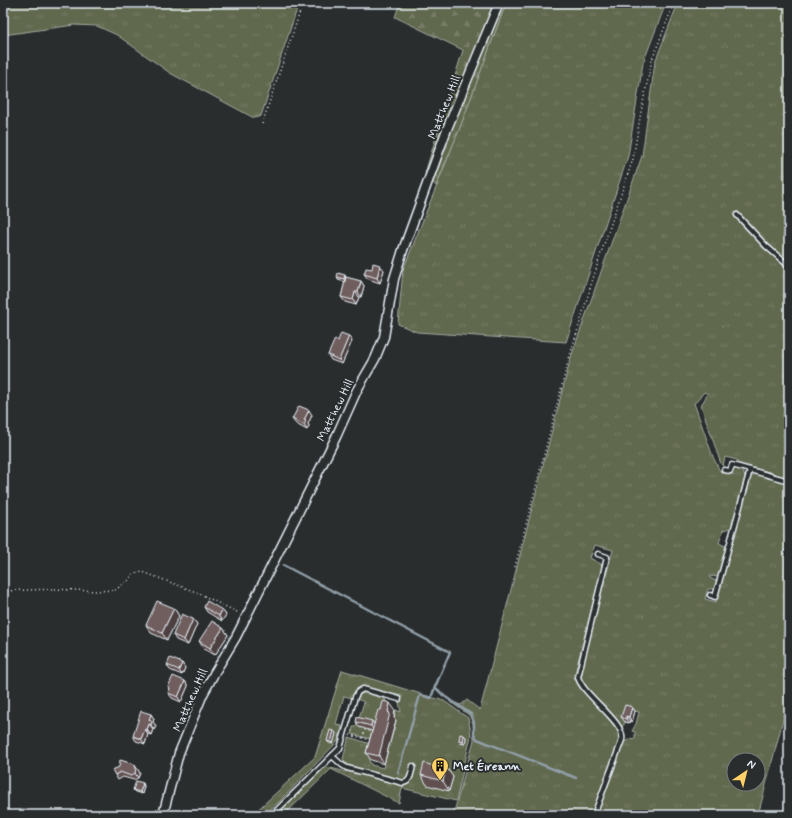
<svg xmlns="http://www.w3.org/2000/svg" width="792" height="818" font-family="Mynerve,sans-serif">
<style>
.grass{fill:url(#grass-tufts);stroke:#a4aca2;fill-rule:evenodd}
.forest{fill:url(#forest-firs);stroke:#a4aca2}
.lines{fill:none;stroke-linecap:round;stroke-linejoin:round}
.stream{stroke:#919fa9;stroke-width:2.5}
.service-casing{stroke:#e8f1f8;stroke-width:7}
.minor-casing{stroke:#e8f1f8;stroke-width:11}
.path{stroke:#e8f1f8;stroke-width:1.5;stroke-dasharray:1 3;stroke-linecap:butt}
.service{stroke:#2a2d2e;stroke-width:4}
.minor{stroke:#2a2d2e;stroke-width:8}
.wall{fill:#605050;stroke:#e8f1f8}
.shaded-wall{fill:#4e4141;stroke:#e8f1f8}
.building{fill:#705d5d;stroke:#e8f1f8}
.labels{text-anchor:middle;stroke-width:4;stroke-linejoin:round;paint-order:stroke}
.street-label{font-size:12px;fill:#e8f1f8;stroke:#2a2d2e}
.poi-label{font-size:12px;font-weight:bold;fill:#e8f1f8;stroke:#2a2d2e;text-anchor:start}
</style>
<defs>
<pattern id="grass-tufts" width="24" height="20" patternUnits="userSpaceOnUse"><rect width="24" height="20" fill="#61674d"/><path d="M3 7l-1-3M5 7V3M7 7l1-3M15 17l-1-3M17 17v-4M19 17l1-3" fill="none" stroke="#787d67"/></pattern>
<pattern id="forest-firs" width="22" height="20" patternUnits="userSpaceOnUse"><rect width="22" height="20" fill="#61674d"/><path d="M5 1l3.5 6h-7zM16 11l3.5 6h-7z" fill="#787d67"/></pattern>
</defs>
<rect width="100%" height="100%" fill="#2a2d2e"/>
<filter id="ink" filterUnits="userSpaceOnUse"><feTurbulence type="fractalNoise" baseFrequency=".025" numOctaves="2"/><feDisplacementMap in="SourceGraphic" scale="8" xChannelSelector="R" yChannelSelector="G"/><feConvolveMatrix kernelMatrix="1 2 1 2 8 2 1 2 1" color-interpolation-filters="sRGB"/></filter>
<g filter="url(#ink)">
<g class="grass">
<polygon points="3,3 299,3 261,116 254,118 170,73 117,35 97,26 74,25 3,35"/>
<polygon points="506,3 666,3 643,63 628,156 566,342 417,332 398,324 403,270 459,130"/>
<path d="M678,3H789V264L764,247L789,268V478L737,463V460L725,457L723,466L721,464L701,405L708,394L704,392L697,401L694,403L713,457L720,471L732,475L735,468L742,470L745,477L732,528L723,530L719,543L727,547L719,577L710,576V578L718,582C716,588 714,589 708,589L705,599L716,602L750,476L756,474L789,483V551L784,550L783,553L789,554V697L758,815H596L622,744L628,740L635,739V732L632,731L636,724L639,712L628,709L624,719L625,723L622,727L586,686L581,678L588,642L613,550L595,545L590,558L601,564L602,568L574,677L578,685L618,730C623,741 598,801 593,815H456L457,812H454L474,740L473,723L469,715L449,701L461,705L467,700L480,710L571,357L642,156L655,62ZM734,760H758V784H734Z"/>
<polygon points="342,670 444,701 468,718 470,727 471,736 456,801 402,788 399,803 331,769 284,815 276,815 323,767 327,767 346,772 348,764 345,763 343,759 349,737 373,745 369,762 371,763 371,765 383,768 396,721 394,719 396,710 401,712 399,702 401,696 364,686 358,688 352,698 344,696 336,724 342,726 338,741 280,801 264,815 252,815 315,757"/>
<polygon points="365,693 385,699 386,702 371,739 352,734 353,727 356,727 364,702 357,699 361,694"/>
</g>
<polygon class="forest" points="400,3 506,3 459,130 436,186 425,173 463,50 395,17"/>
<g class="lines">
<g class="stream">
<polyline points="283,565 450,652 435,687"/>
<polyline points="398,773 420,695 431,698 435,687 444,696 471,714 474,723 474,734 477,739 576,778"/>
</g>
<defs>
<g id="service">
<polyline points="737,215 766,246 789,266"/>
<polyline points="750,470 789,481"/>
<polyline points="710,595 715,597 750,470 732,465 730,471 724,470"/>
<path d="M399,699L363,689L358,692L355,697L340,748L332,756L342,765L347,768L403,783C411,782 411,773 413,766"/>
<polyline points="272,815 332,756"/>
<path d="M594,815L622,740C626,722 583,696 578,677L607,557L598,554"/>
</g>
<polyline id="minor" points="163,815 179,753 203,694 215,672 236,637 336,437 357,390 375,359 384,337 394,279 403,250 447,129 499,3"/>
</defs>
<use href="#service" class="service-casing"/>
<use href="#minor" class="minor-casing"/>
<g class="path">
<polyline points="262,124 303,3"/>
<polyline points="515,567 568,362 599,259 633,159 641,112 652,60 674,3"/>
<polyline points="3,591 54,589 96,591 115,590 128,581 133,574 143,572 196,592 239,613"/>
<polyline points="350,735 371,740"/>
<polyline points="363,738 365,730 372,732"/>
</g>
<use href="#service" class="service"/>
<use href="#minor" class="minor"/>
</g>
<g class="wall">
<polygon points="372,269 384,270 380,283 368,279 364,274"/>
<polygon points="337,277 346,278 361,281 364,286 361,297 359,297 356,305 345,302 341,297 345,282 338,280"/>
<polygon points="338,341 352,341 342,364 331,360 328,355"/>
<polygon points="312,415 308,424 309,426 307,430 296,424 292,419"/>
<polygon points="204,607 222,610 226,615 222,621 207,612"/>
<polygon points="174,608 179,616 167,640 151,633 146,625"/>
<polygon points="193,619 197,624 188,645 176,640 173,635"/>
<polygon points="223,628 228,635 215,655 204,649 199,641"/>
<polygon points="182,663 185,668 182,675 170,670 167,665"/>
<polygon points="185,681 188,686 181,702 172,698 168,693 170,689 168,687"/>
<polygon points="632,707 635,711 632,722 630,721 629,723 625,722 621,717"/>
<polygon points="395,710 394,718 396,720 384,764 371,760 366,753 372,731 359,727 356,722 374,724"/>
<polygon points="151,714 154,719 153,722 156,726 154,730 153,729 151,735 148,734 145,744 136,741 133,736"/>
<polygon points="336,733 333,744 329,743 327,741"/>
<polygon points="466,737 465,744 460,743 459,740"/>
<polygon points="134,764 140,773 138,778 134,780 123,777 118,780 115,775"/>
<polygon points="446,767 453,777 449,791 427,785 421,775"/>
<polygon points="143,783 144,786 142,794 135,792 133,790"/>
</g>
<g class="shaded-wall">
<polygon points="380,265 384,270 380,283 377,278"/>
<polygon points="345,275 346,278 345,282 344,279"/>
<polygon points="361,281 364,286 361,297 358,292"/>
<polygon points="355,292 359,297 356,305 353,300"/>
<polygon points="349,336 352,341 342,364 339,360"/>
<polygon points="309,410 312,415 308,424 309,426 307,430 304,425 304,420"/>
<polygon points="174,608 179,616 167,640 162,633"/>
<polygon points="222,610 226,615 222,621 219,616"/>
<polygon points="193,619 197,624 188,645 184,640"/>
<polygon points="223,628 228,635 215,655 210,648"/>
<polygon points="182,663 185,668 182,675 179,670"/>
<polygon points="185,681 188,686 181,702 178,697"/>
<polygon points="390,703 395,710 394,718 396,720 384,764 379,756"/>
<polygon points="632,707 635,711 632,722 629,717"/>
<polygon points="151,714 154,719 153,722 156,726 154,730 151,725 149,720"/>
<polygon points="626,716 630,721 629,723 626,719"/>
<polygon points="372,721 375,726 374,731 371,726"/>
<polygon points="149,724 153,729 151,735 147,730"/>
<polygon points="145,729 148,734 145,744 141,739"/>
<polygon points="334,731 336,733 333,744 331,742"/>
<polygon points="464,735 466,737 465,744 463,741"/>
<polygon points="134,764 140,773 138,778 135,773"/>
<polygon points="446,767 453,777 449,791 443,781"/>
<polygon points="143,783 144,786 142,794 140,792"/>
</g>
<g class="building">
<polygon points="373,263 380,265 377,278 364,274 366,268 372,269"/>
<polygon points="338,273 345,275 344,279 337,277"/>
<polygon points="346,277 361,281 358,292 355,292 353,300 341,297"/>
<polygon points="341,333 349,336 339,360 328,355 335,339 338,341"/>
<polygon points="299,406 309,410 304,420 306,421 304,425 292,419"/>
<polygon points="157,601 174,608 162,633 146,625"/>
<polygon points="207,601 222,610 219,616 204,607"/>
<polygon points="182,614 193,619 184,640 173,635"/>
<polygon points="212,621 223,628 210,648 199,641"/>
<polygon points="170,658 182,663 179,670 167,665"/>
<polygon points="173,676 185,681 178,697 168,693 170,688 168,687"/>
<polygon points="383,701 390,703 388,712 390,713 379,756 366,753 378,710 381,710"/>
<polygon points="625,705 632,707 629,717 626,716 626,719 621,717"/>
<polygon points="141,711 151,714 149,720 152,721 151,725 149,724 147,730 145,729 141,739 133,736"/>
<polygon points="357,717 372,721 371,726 356,722"/>
<polygon points="330,730 334,731 331,742 327,741"/>
<polygon points="460,734 464,735 463,741 459,740"/>
<polygon points="120,760 134,764 136,768 135,773 131,776 120,772 115,775 112,770 119,767"/>
<polygon points="424,763 440,768 441,766 446,767 443,781 421,775"/>
<polygon points="136,781 143,783 140,792 133,790"/>
</g>
</g>
<defs>
<symbol id="building-pin" viewBox="-11 -11 22 30"><path d="M0 17L-7.5 6A9.5 9.5 0 1 1 7.5 6Z" fill="#ffd166" stroke="#2a2d2e"/><path d="M-4-6H4V6H1V3H-1V6H-4ZM-2.5-4.3h1.7v1.8h-1.7ZM.8-4.3h1.7v1.8H.8ZM-2.5-1h1.7V.8h-1.7ZM.8-1h1.7V.8H.8Z" fill="#111"/></symbol>
</defs>
<g fill-rule="evenodd">
<use href="#building-pin" x="430" y="756" width="20" height="27"/>
</g>
<g class="labels">
<g class="street-label">
<text transform="translate(444 107) rotate(-68)" y="4">Matthew Hill</text>
<text transform="translate(335 410) rotate(-64)" y="4">Matthew Hill</text>
<text transform="translate(190 700) rotate(-66)" y="4">Matthew Hill</text>
</g>
<g class="poi-label">
<text x="453" y="770">Met Éireann</text>
</g>
</g>
<rect width="792" height="818" fill="none" stroke="#2a2d2e" stroke-width="16"/>
<rect x="8" y="8" width="776" height="802" fill="none" stroke="#e8f1f8" stroke-width="1.5" filter="url(#ink)"/>
<g transform="translate(746 772) rotate(35)"><circle r="19" fill="#2a2d2e" stroke="#767b7f"/>
<path d="M0-3L7 15L0 10L-7 15Z" fill="#ffd166"/>
<text y="-6" font-size="11" font-weight="bold" text-anchor="middle" fill="#e8f1f8">N</text>
</g>
</svg>
